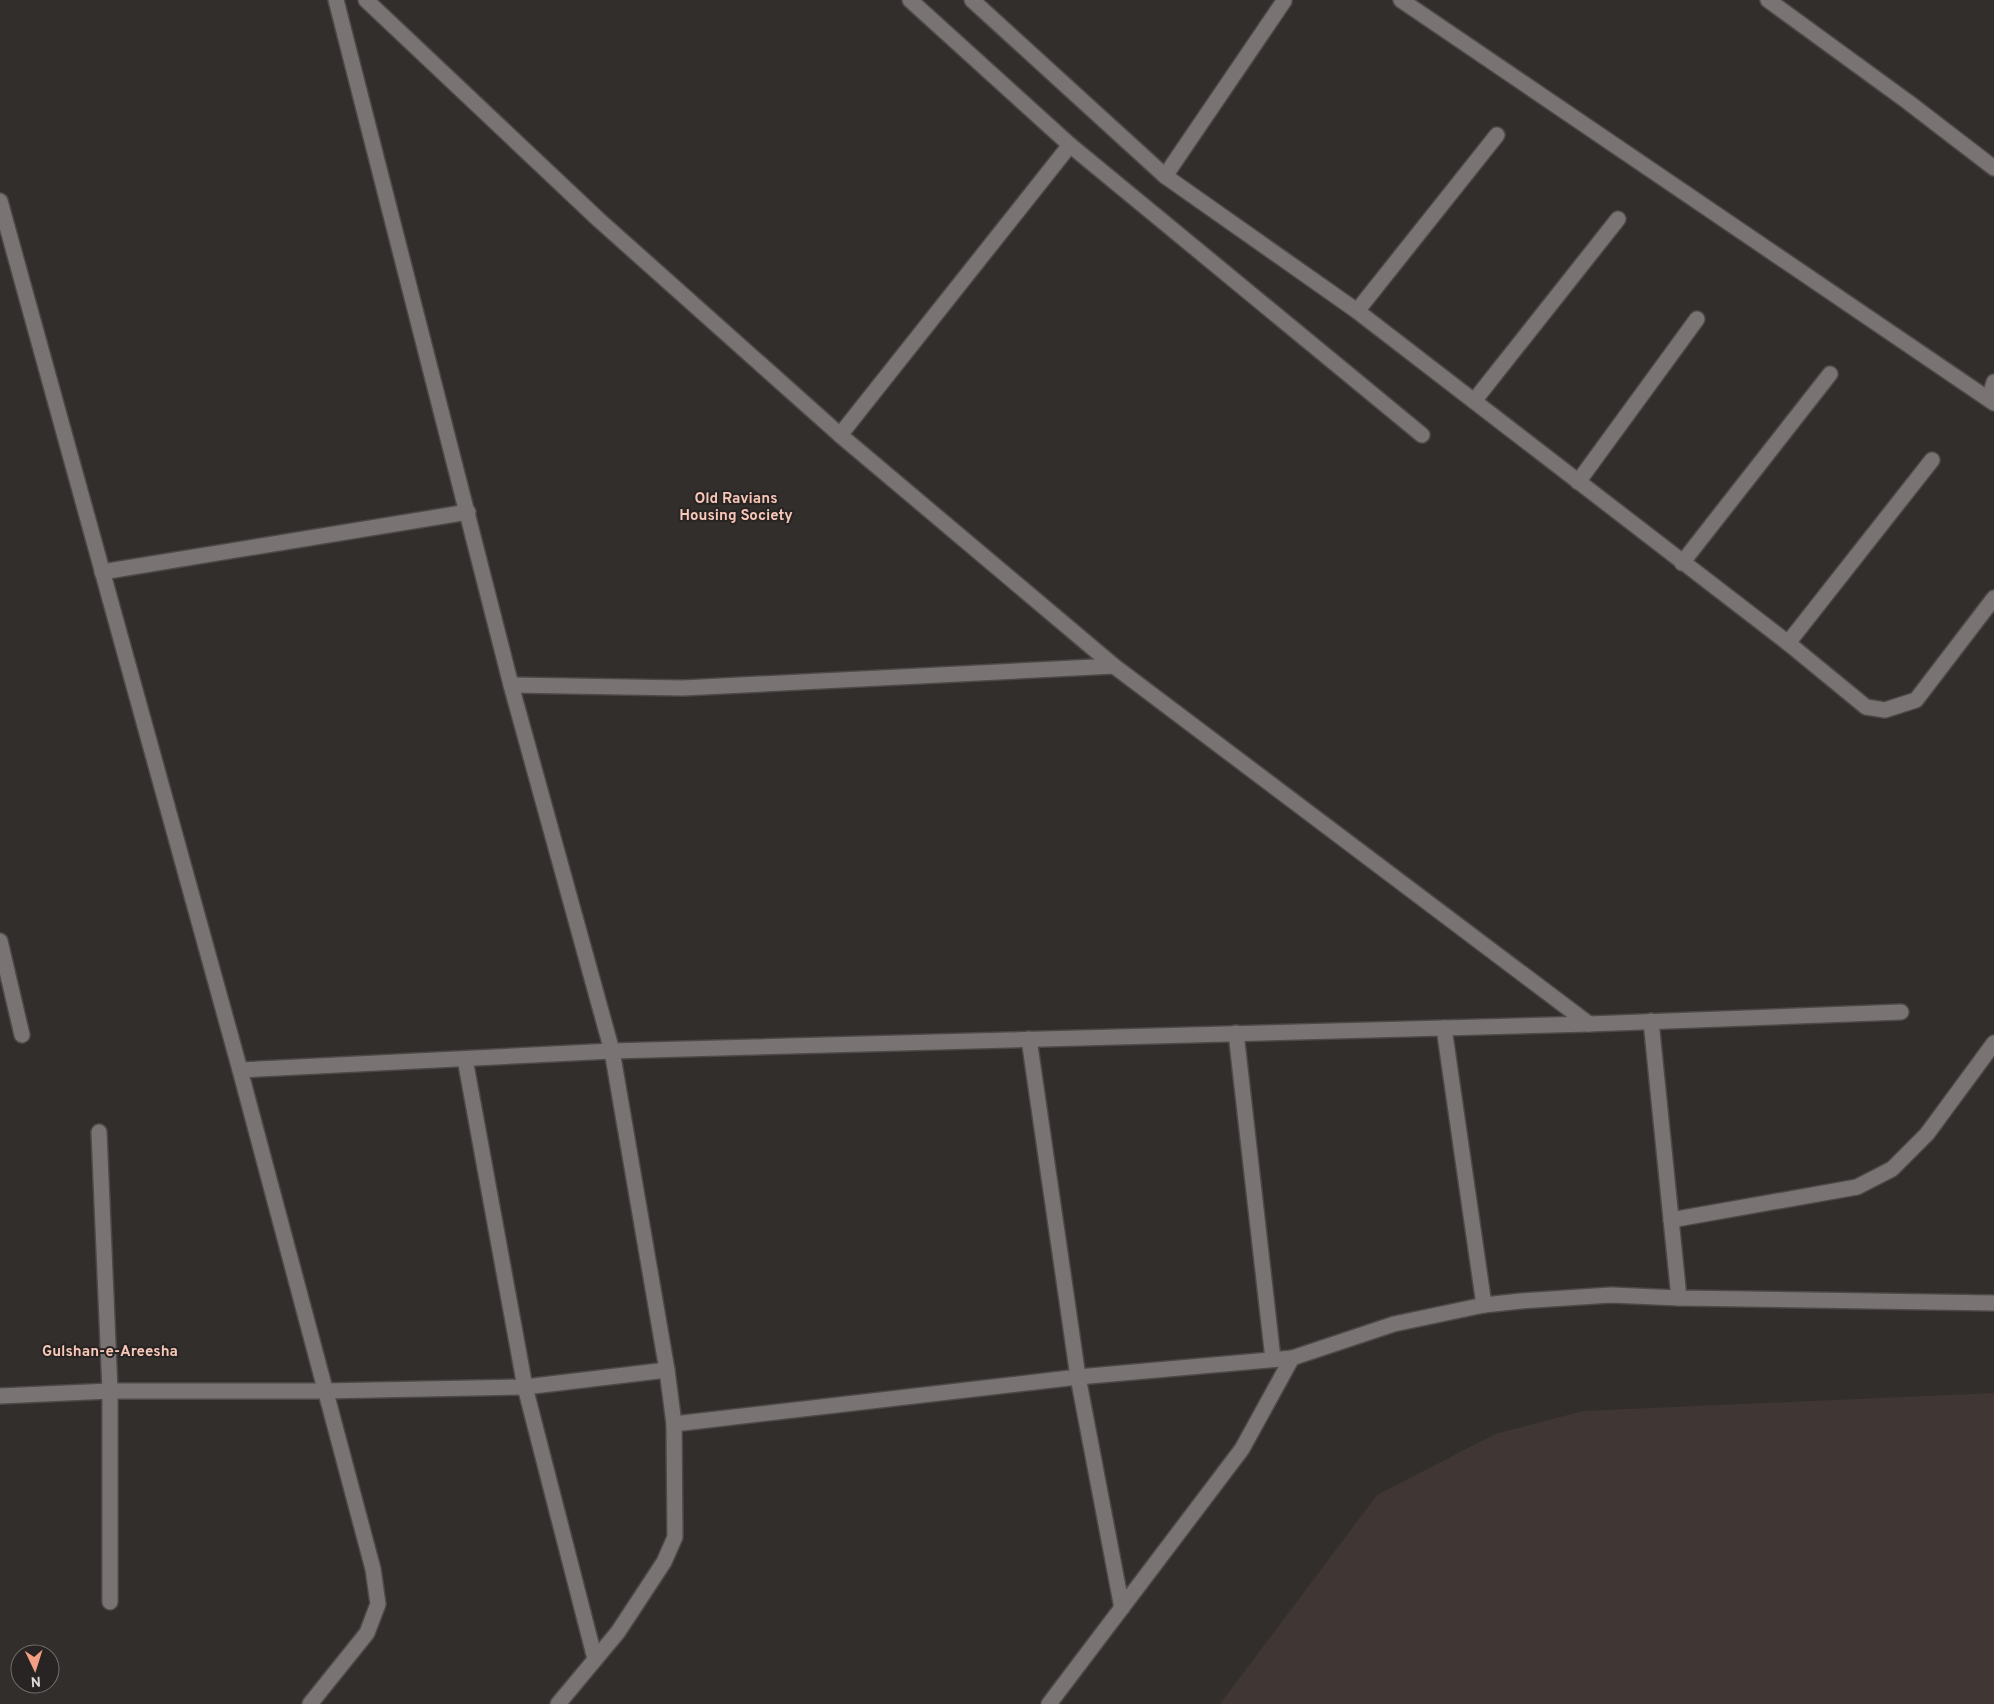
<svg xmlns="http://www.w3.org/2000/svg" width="1994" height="1704" font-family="Overpass,sans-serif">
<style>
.built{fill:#403633}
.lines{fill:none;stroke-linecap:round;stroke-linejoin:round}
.street-casing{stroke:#4c4948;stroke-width:18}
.street{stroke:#797473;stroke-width:15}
.labels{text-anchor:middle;stroke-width:4;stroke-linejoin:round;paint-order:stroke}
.neighbourhood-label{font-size:15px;font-weight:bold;fill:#f8c7b7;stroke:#282423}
</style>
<rect width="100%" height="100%" fill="#322e2c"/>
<polygon class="built" points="1994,1393 1994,1704 1220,1704 1377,1495 1495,1434 1583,1411"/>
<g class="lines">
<defs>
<g id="street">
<polyline points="336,0 511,685 612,1051 667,1370 674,1424 1078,1377 1292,1358"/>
<polyline points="366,0 599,220 840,435 1114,666 1589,1024"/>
<polyline points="910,0 1070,145 1422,435"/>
<polyline points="972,0 1165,176 1357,311 1788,643 1866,707 1885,710 1916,700 1994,598"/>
<polyline points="1401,0 1994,403"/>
<polyline points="1768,0 1908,102 1994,168"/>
<polyline points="1165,176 1284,1"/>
<polyline points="0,201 240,1070 373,1569 378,1604 367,1633 310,1704"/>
<polyline points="1357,311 1497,135"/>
<polyline points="1989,399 1994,382"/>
<polyline points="1474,401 1618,219"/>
<polyline points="840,435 1070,145"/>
<polyline points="1578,482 1697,319"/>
<polyline points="1682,563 1830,374"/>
<polyline points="102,572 468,512"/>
<polyline points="1788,643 1932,460"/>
<polyline points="511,685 683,688 1114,666"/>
<polyline points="0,941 22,1035"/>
<polyline points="1651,1021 1679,1298"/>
<polyline points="1444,1028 1484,1305"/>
<polyline points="1236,1033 1273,1359"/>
<polyline points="1029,1039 1078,1377 1122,1608"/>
<polyline points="465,1059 525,1387 595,1659"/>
<polyline points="240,1070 612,1051 1589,1024 1901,1012"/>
<polyline points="99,1132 110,1391 110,1602"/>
<polyline points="1671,1220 1857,1187 1892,1169 1927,1134 1994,1043"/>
<polyline points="0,1396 110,1391 324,1391 525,1387 667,1370"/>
<polyline points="558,1704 618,1632 664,1562 675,1537 674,1424"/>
<polyline points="1049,1704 1242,1449 1292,1358 1394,1324 1484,1305 1521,1301 1611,1295 1679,1298 1994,1303"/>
</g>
</defs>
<use href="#street" class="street-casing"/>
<use href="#street" class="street"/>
</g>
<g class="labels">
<g class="neighbourhood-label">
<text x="736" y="503">Old Ravians<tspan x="736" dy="17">Housing Society</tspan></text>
<text x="110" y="1356">Gulshan-e-Areesha</text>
</g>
</g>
<g transform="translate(35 1669) rotate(176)"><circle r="24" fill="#282423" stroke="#716e6d"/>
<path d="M0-4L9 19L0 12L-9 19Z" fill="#f39f84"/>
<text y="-8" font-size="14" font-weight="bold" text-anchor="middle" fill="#dedcdb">N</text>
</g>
</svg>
